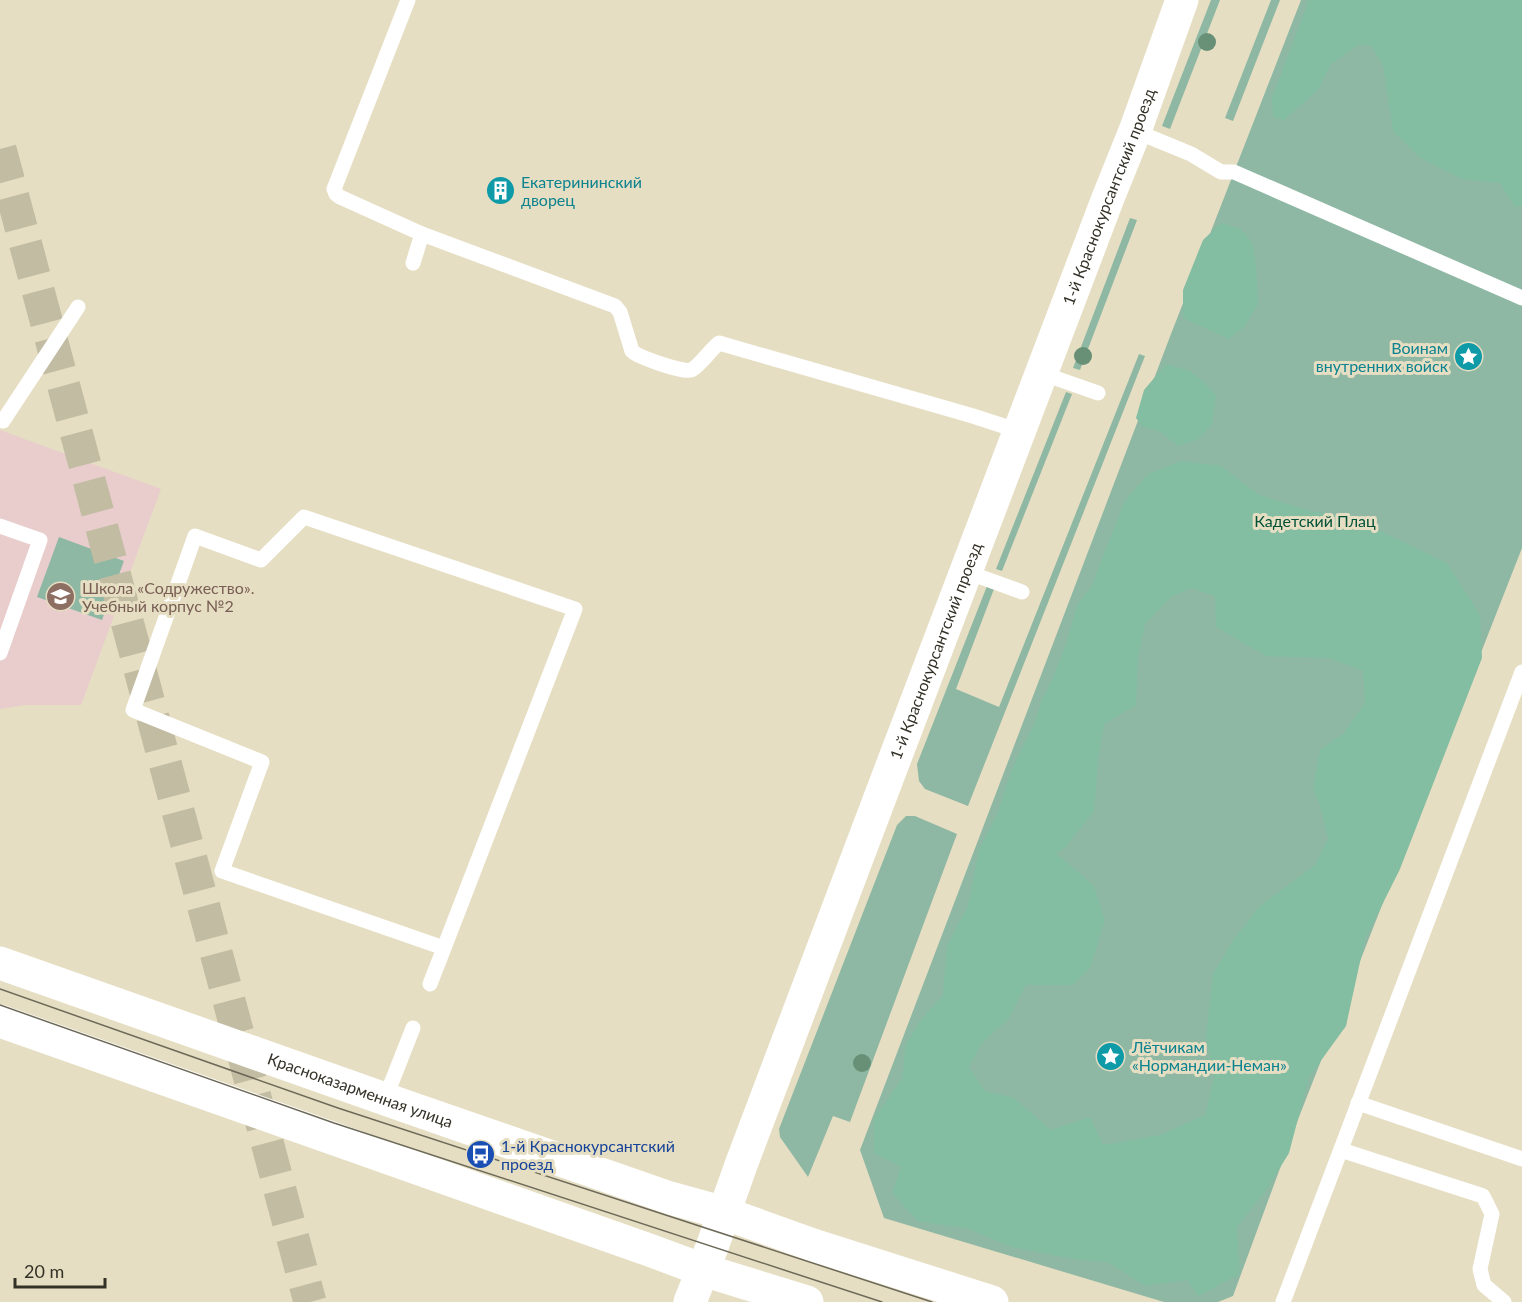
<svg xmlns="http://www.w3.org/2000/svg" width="1522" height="1302" font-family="Lato,sans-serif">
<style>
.education{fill:#e8cdcc}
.green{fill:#8eb8a4}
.forest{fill:#83bda2;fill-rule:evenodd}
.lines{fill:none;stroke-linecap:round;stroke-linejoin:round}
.primary-tunnel{stroke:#c2bca3;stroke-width:33;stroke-dasharray:33 16;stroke-linecap:butt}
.lane{stroke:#fff;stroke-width:15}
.secondary{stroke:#fff;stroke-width:33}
.tram{stroke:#6d6959;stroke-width:1.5}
.tree{fill:#689076}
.labels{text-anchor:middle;stroke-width:6;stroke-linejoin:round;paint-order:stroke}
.culture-label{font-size:16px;fill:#0d838f;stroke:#e6dec2;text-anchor:start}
.street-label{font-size:16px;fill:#343227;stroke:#e6dec2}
.park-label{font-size:16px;fill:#015138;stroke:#e6dec2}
.education-label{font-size:16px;fill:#785e54;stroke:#e6dec2;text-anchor:start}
.transit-label{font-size:16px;fill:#164399;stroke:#e6dec2;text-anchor:start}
</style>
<rect width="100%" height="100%" fill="#e6dec2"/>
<polygon class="education" points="0,430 161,489 81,705 25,705 0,709"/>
<g class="green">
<polygon points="1211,0 1220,0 1170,129 1162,126"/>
<polygon points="1271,0 1280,0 1233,121 1225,118"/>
<polygon points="1301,0 1522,0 1522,548 1297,1122 1233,1296 1218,1302 1164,1302 884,1218 860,1150 1171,334"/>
<polygon points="1130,218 1137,220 1080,370 1073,368"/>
<polygon points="1139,354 1145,356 968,806 925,789 919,781 917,764 987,586 994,589 956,689 999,707"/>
<polygon points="1066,392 1072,394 1002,571 996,569"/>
<polygon points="59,537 124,561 102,620 37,597"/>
<polygon points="906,816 915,816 957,834 850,1122 833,1116 808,1177 780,1137 779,1129 897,825"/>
</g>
<g class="forest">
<polygon points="1308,0 1522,0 1522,206 1515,207 1500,183 1462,179 1419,157 1393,131 1383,65 1370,45 1358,45 1331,64 1317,91 1284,120 1273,117 1272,98 1306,8"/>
<polygon points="1221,223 1241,229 1253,244 1257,278 1258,304 1245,326 1229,339 1183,318 1183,290 1203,240"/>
<polygon points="1166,364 1190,371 1205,383 1216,395 1212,424 1199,439 1178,446 1159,431 1143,427 1136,418 1144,390"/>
<path d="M1181,461L1221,466L1259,495L1310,511L1351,517L1447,563L1480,615L1482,658L1400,869L1365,939L1346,1026L1309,1077L1289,1153L1267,1189L1237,1227L1240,1274L1198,1296L1187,1280L1145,1286L1108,1262L1079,1260L1011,1247L969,1229L918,1221L892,1193L901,1167L874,1153V1118L902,1079L906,1044L919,1022L943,995L947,945L968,906L979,849L998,813L1006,785L1016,760L1034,725L1042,699L1051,682L1065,647L1077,606L1092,585L1124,502L1148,474ZM1191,588L1215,596L1216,627L1266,656L1328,658L1363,671L1365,703L1344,733L1320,750L1313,789L1320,805L1328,839L1315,865L1260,906L1234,939L1213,974L1206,1037L1214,1077L1205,1115L1160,1135L1103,1145L1090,1117L1051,1130L1014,1098L985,1091L969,1067L981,1044L1009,1018L1026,985H1073L1090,968L1105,920L1094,886L1056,853L1064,849L1094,811L1098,760L1104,724L1136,705L1138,658L1145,624L1171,597Z"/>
</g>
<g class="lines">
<polyline class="primary-tunnel" points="0,149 310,1302"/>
<g class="lane">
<polyline points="408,0 334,189 336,194 340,197 422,234"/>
<polyline points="1135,131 1191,154 1221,172 1234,172 1522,298"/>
<path d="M413,263L422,234L615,306L620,312L632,351C638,357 683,373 691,370C699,367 711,349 719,343L973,416L1019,431"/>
<polyline points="1041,373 1098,393"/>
<polyline points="0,420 3,421 78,307"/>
<polyline points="0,526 40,540 0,653"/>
<polyline points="967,572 1022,592"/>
<polyline points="430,984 444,948 575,609 304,517 261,560 195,536 133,710 262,762 222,871 444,948"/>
<polyline points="385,1099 413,1028"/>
<polyline points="1358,1103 1522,1159"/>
<polyline points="1341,1150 1483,1196 1492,1214 1480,1269 1484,1285 1504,1302"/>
<polyline points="1283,1302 1522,672"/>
</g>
<g class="secondary">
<path id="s1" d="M0,963L402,1105L670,1198L724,1213L813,1245L992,1302"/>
<polyline points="0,1021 652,1251 703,1270 807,1302"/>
<path id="s2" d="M690,1302L712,1247L741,1165L884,787L1108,198L1135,131L1182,0"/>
</g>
<g class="tram">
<polyline points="0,989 338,1108 932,1302"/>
<polyline points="0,1005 334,1123 882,1302"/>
</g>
</g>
<g class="tree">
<circle cx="1207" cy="42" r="9"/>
<circle cx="1083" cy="356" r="9"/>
<circle cx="862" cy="1063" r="9"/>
</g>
<defs>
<symbol id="building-disc" viewBox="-11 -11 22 22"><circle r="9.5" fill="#0f9aa8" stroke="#e6dec2"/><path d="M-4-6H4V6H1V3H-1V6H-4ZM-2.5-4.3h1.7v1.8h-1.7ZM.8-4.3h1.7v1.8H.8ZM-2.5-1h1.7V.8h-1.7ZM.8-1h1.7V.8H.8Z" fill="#fff"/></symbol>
<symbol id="sight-disc" viewBox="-11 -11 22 22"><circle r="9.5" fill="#0f9aa8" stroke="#e6dec2"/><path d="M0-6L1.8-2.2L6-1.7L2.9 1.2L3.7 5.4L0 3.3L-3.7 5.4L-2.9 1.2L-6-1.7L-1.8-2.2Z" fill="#fff"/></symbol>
<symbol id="school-disc" viewBox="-11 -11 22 22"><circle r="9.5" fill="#8d6e63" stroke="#e6dec2"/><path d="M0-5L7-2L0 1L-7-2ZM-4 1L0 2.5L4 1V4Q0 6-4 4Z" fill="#fff"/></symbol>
<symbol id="bus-disc" viewBox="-11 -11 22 22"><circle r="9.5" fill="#1a4fb4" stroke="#e6dec2"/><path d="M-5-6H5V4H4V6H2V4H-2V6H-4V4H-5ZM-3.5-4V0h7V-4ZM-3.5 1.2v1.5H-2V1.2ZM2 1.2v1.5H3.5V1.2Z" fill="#fff"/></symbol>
</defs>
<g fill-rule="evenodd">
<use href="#building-disc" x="484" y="174" width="33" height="33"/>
<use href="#sight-disc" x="1452" y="340" width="33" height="33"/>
<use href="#school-disc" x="44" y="580" width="33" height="33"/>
<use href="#sight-disc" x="1094" y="1040" width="33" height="33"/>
<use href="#bus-disc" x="464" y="1138" width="33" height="33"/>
</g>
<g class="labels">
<g class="culture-label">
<text x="521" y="188">Екатерининский<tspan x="521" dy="18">дворец</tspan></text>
<text x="1448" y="354" text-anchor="end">Воинам<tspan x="1448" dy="18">внутренних войск</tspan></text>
<text x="1132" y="1053">Лётчикам<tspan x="1132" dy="18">«Нормандии-Неман»</tspan></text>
</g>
<g class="street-label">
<text dy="6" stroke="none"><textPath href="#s2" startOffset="1182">1-й Краснокурсантский проезд</textPath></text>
<text dy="6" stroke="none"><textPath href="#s2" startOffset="696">1-й Краснокурсантский проезд</textPath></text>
<text dy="6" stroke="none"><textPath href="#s1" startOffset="382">Красноказарменная улица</textPath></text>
</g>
<g class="park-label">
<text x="1315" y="527">Кадетский Плац</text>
</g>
<g class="education-label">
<text x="82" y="594">Школа «Содружество».<tspan x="82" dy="18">Учебный корпус №2</tspan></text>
</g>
<g class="transit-label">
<text x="501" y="1152">1-й Краснокурсантский<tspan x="501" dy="18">проезд</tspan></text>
</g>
</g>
<path d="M15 1278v9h90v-9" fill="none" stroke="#343227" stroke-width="3"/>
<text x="24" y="1278" font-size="18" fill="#343227" stroke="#e6dec2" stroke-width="4.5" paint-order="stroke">20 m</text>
</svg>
